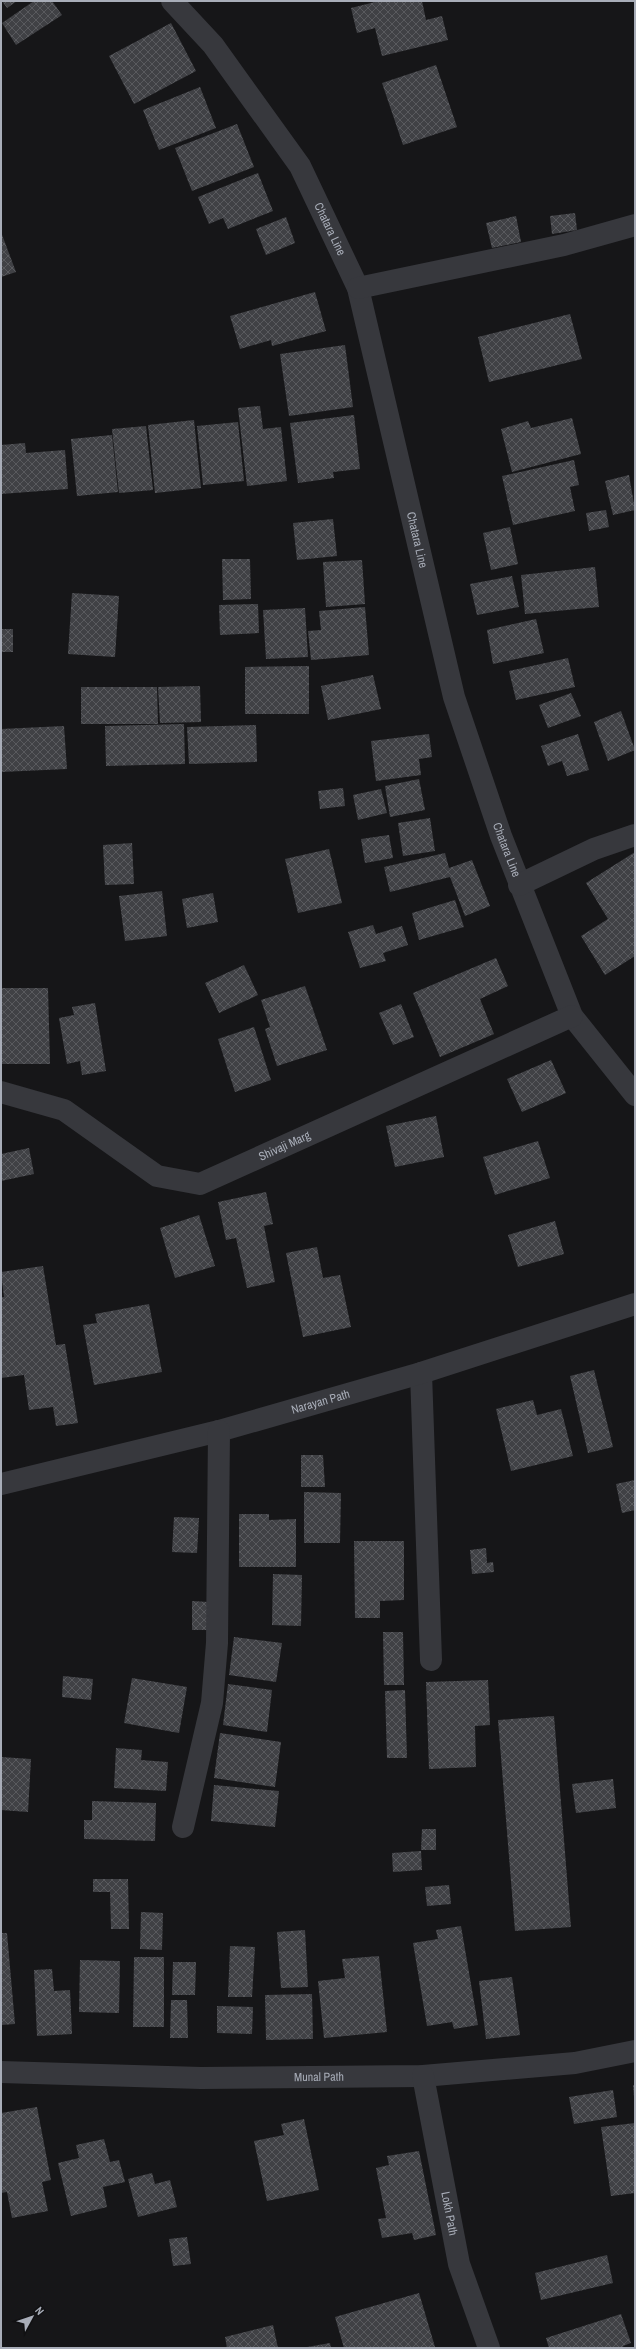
<svg xmlns="http://www.w3.org/2000/svg" width="636" height="2349" font-family="'Archivo Narrow',sans-serif">
<style>
.building{fill:url(#building-cross-hatch)}
.lines{fill:none;stroke-linecap:round;stroke-linejoin:round}
.minor{stroke:#37383d;stroke-width:22}
.labels{text-anchor:middle;stroke-width:4;stroke-linejoin:round;paint-order:stroke}
.street-label{font-size:12px;fill:#a8adb8;stroke:#111113}
</style>
<defs>
<pattern id="building-cross-hatch" width="8" height="8" patternUnits="userSpaceOnUse"><rect width="8" height="8" fill="#404145"/><path d="M0 0l8 8M0 8l8-8" fill="none" stroke="#595a5e"/></pattern>
</defs>
<rect width="100%" height="100%" fill="#161618"/>
<g class="building">
<polygon points="2,1 17,1 7,8"/>
<polygon points="34,1 52,1 62,15 16,45 2,23"/>
<polygon points="379,1 422,1 426,20 442,16 448,40 382,56 375,28 357,33 351,8"/>
<polygon points="171,23 196,71 134,104 109,56"/>
<polygon points="436,65 457,127 403,145 382,83"/>
<polygon points="200,87 216,128 159,150 143,110"/>
<polygon points="237,124 254,167 192,191 175,148"/>
<polygon points="258,173 273,211 228,229 223,218 209,224 198,197"/>
<polygon points="575,213 577,230 552,234 550,216"/>
<polygon points="516,216 521,242 492,248 486,223"/>
<polygon points="286,217 295,243 266,255 256,229"/>
<polygon points="1,232 16,272 1,277"/>
<polygon points="315,292 326,331 272,346 271,340 240,349 230,316"/>
<polygon points="570,314 582,359 489,382 478,337"/>
<polygon points="345,345 353,407 289,416 280,354"/>
<polygon points="260,406 263,429 281,427 287,481 247,486 238,408"/>
<polygon points="354,415 360,469 333,472 334,478 298,483 290,423"/>
<polygon points="572,418 581,454 512,472 501,429 528,421 531,428"/>
<polygon points="194,420 201,488 155,493 148,425"/>
<polygon points="238,422 244,481 203,485 197,426"/>
<polygon points="146,426 153,490 119,493 112,429"/>
<polygon points="112,435 118,492 77,496 71,439"/>
<polygon points="25,443 26,453 65,450 68,489 1,494 1,445"/>
<polygon points="574,460 579,485 570,487 575,511 513,525 502,476"/>
<polygon points="629,475 635,510 613,515 605,481"/>
<polygon points="606,510 609,527 589,531 586,513"/>
<polygon points="333,519 337,556 297,560 293,523"/>
<polygon points="510,527 518,564 491,570 483,533"/>
<polygon points="222,559 250,559 251,599 223,600"/>
<polygon points="362,560 365,604 326,607 323,562"/>
<polygon points="595,567 599,607 525,614 521,575"/>
<polygon points="512,576 519,607 477,615 470,584"/>
<polygon points="72,593 119,596 115,657 68,654"/>
<polygon points="258,604 259,633 220,635 219,605"/>
<polygon points="365,607 369,655 311,660 308,631 321,630 319,611"/>
<polygon points="305,608 308,657 266,659 263,610"/>
<polygon points="536,619 544,653 493,664 487,630"/>
<rect x="1" y="629" width="12" height="23"/>
<polygon points="568,658 575,687 516,700 509,671"/>
<polygon points="309,666 309,714 245,714 245,667"/>
<polygon points="373,675 381,709 328,720 321,686"/>
<polygon points="200,686 201,722 160,723 158,687"/>
<polygon points="81,687 157,687 158,724 81,724"/>
<polygon points="571,693 581,716 548,728 539,705"/>
<polygon points="621,711 635,750 608,761 594,722"/>
<polygon points="184,724 185,764 106,766 105,726"/>
<polygon points="256,725 257,762 189,764 187,727"/>
<polygon points="64,726 67,769 1,772 1,729"/>
<polygon points="429,734 432,757 419,759 421,775 376,781 371,741"/>
<polygon points="578,734 589,770 567,776 562,761 548,766 541,746"/>
<polygon points="419,779 425,810 390,817 385,786"/>
<polygon points="343,788 345,806 320,809 318,791"/>
<polygon points="381,789 387,813 358,820 353,795"/>
<polygon points="430,818 435,851 403,856 398,823"/>
<polygon points="389,835 393,858 365,863 361,839"/>
<polygon points="132,843 134,884 105,885 103,845"/>
<polygon points="329,849 342,903 298,913 285,859"/>
<polygon points="635,852 635,956 605,975 581,936 608,919 586,883"/>
<polygon points="445,853 449,868 472,860 490,906 465,916 450,877 390,892 384,867"/>
<polygon points="162,891 167,936 125,941 119,896"/>
<polygon points="213,893 218,922 187,928 182,899"/>
<polygon points="455,900 464,927 419,940 412,913"/>
<polygon points="373,925 376,934 402,926 408,945 383,953 386,961 360,968 348,932"/>
<polygon points="496,958 508,986 480,999 494,1034 440,1057 413,993"/>
<polygon points="244,965 258,995 219,1013 205,983"/>
<polygon points="305,986 327,1050 277,1066 265,1029 270,1027 261,1000"/>
<polygon points="1,988 48,988 50,1064 1,1064"/>
<polygon points="95,1003 106,1071 82,1075 80,1061 67,1064 59,1018 74,1015 72,1007"/>
<polygon points="401,1004 414,1037 393,1045 379,1013"/>
<polygon points="254,1027 271,1080 235,1092 218,1039"/>
<polygon points="551,1060 566,1093 522,1112 507,1079"/>
<polygon points="436,1116 444,1157 395,1167 386,1126"/>
<polygon points="538,1141 550,1178 495,1195 483,1157"/>
<polygon points="29,1148 34,1174 1,1181 1,1154"/>
<polygon points="266,1192 273,1224 264,1226 275,1282 247,1288 236,1238 226,1240 218,1202"/>
<polygon points="199,1215 215,1266 175,1278 160,1228"/>
<polygon points="555,1221 564,1254 518,1267 508,1235"/>
<polygon points="317,1247 323,1278 340,1275 351,1327 303,1337 286,1253"/>
<polygon points="43,1266 56,1345 65,1344 78,1423 56,1426 53,1407 29,1410 24,1375 1,1378 1,1297 4,1297 1,1272"/>
<polygon points="149,1304 162,1372 94,1385 83,1325 97,1323 95,1314"/>
<polygon points="594,1370 613,1447 588,1453 570,1376"/>
<polygon points="533,1400 537,1415 561,1409 573,1456 511,1471 496,1409"/>
<polygon points="301,1455 323,1455 325,1487 301,1487"/>
<polygon points="635,1480 635,1510 622,1513 616,1484"/>
<polygon points="304,1492 341,1493 340,1543 304,1543"/>
<polygon points="239,1514 269,1514 269,1520 296,1519 296,1567 239,1567"/>
<polygon points="174,1517 199,1518 197,1553 172,1552"/>
<polygon points="354,1541 404,1541 404,1600 380,1601 380,1618 355,1618"/>
<polygon points="486,1548 487,1563 493,1562 494,1572 472,1574 470,1550"/>
<polygon points="273,1574 302,1575 301,1626 272,1625"/>
<polygon points="192,1601 209,1602 209,1630 192,1630"/>
<polygon points="383,1632 403,1632 404,1685 384,1685"/>
<polygon points="234,1637 282,1643 276,1682 229,1675"/>
<polygon points="63,1676 93,1679 91,1700 62,1697"/>
<polygon points="132,1678 187,1687 179,1733 124,1723"/>
<polygon points="488,1680 490,1725 475,1726 476,1767 429,1769 426,1682"/>
<polygon points="228,1684 272,1690 267,1732 223,1725"/>
<polygon points="405,1690 407,1758 387,1758 385,1691"/>
<polygon points="554,1716 571,1927 515,1931 498,1720"/>
<polygon points="220,1733 281,1742 275,1787 214,1778"/>
<polygon points="116,1748 142,1750 141,1760 168,1762 166,1791 114,1788"/>
<polygon points="1,1757 31,1759 28,1812 1,1810"/>
<polygon points="613,1779 616,1808 576,1813 572,1784"/>
<polygon points="214,1785 279,1791 275,1827 211,1821"/>
<polygon points="92,1801 156,1803 155,1841 84,1839 84,1820 92,1820"/>
<polygon points="422,1829 436,1829 436,1850 421,1850"/>
<polygon points="421,1851 422,1870 393,1872 392,1853"/>
<polygon points="93,1879 128,1879 129,1929 111,1929 110,1892 93,1892"/>
<polygon points="449,1885 451,1904 427,1906 425,1887"/>
<polygon points="141,1912 163,1913 162,1950 140,1949"/>
<polygon points="461,1926 478,2025 454,2029 452,2022 427,2026 413,1943 438,1939 436,1930"/>
<polygon points="305,1930 308,1987 281,1988 277,1932"/>
<polygon points="1,1933 7,1933 15,2024 1,2025"/>
<polygon points="230,1946 255,1947 252,1997 228,1997"/>
<polygon points="379,1956 387,2032 324,2038 318,1981 345,1978 342,1959"/>
<polygon points="134,1957 164,1957 164,2027 133,2027"/>
<polygon points="80,1960 120,1961 119,2013 79,2012"/>
<polygon points="173,1962 196,1962 195,1995 172,1995"/>
<polygon points="52,1969 54,1991 70,1990 72,2034 37,2036 34,1970"/>
<polygon points="512,1977 520,2035 486,2039 479,1981"/>
<polygon points="312,1994 313,2039 266,2040 265,1995"/>
<polygon points="171,2000 187,2000 188,2038 170,2038"/>
<polygon points="217,2006 253,2007 252,2034 217,2033"/>
<polygon points="633,2085 635,2085 635,2097 634,2097"/>
<polygon points="613,2090 617,2117 574,2124 569,2097"/>
<polygon points="37,2107 51,2180 42,2182 48,2211 12,2218 7,2192 1,2193 1,2113"/>
<polygon points="304,2119 319,2190 267,2201 254,2141 284,2135 281,2124"/>
<polygon points="635,2123 635,2193 611,2196 601,2127"/>
<polygon points="104,2139 110,2162 119,2160 125,2182 103,2187 107,2207 71,2216 58,2163 79,2158 76,2145"/>
<polygon points="419,2151 436,2235 414,2240 412,2233 382,2238 378,2219 386,2218 376,2168 389,2165 387,2156"/>
<polygon points="152,2173 155,2184 170,2180 177,2207 138,2217 128,2179"/>
<polygon points="187,2237 191,2264 173,2266 169,2239"/>
<polygon points="607,2255 613,2283 541,2300 535,2273"/>
<polygon points="419,2293 435,2347 344,2348 335,2317"/>
<polygon points="621,2314 631,2343 623,2346 624,2348 549,2348 546,2338"/>
<polygon points="273,2325 278,2348 227,2348 225,2337"/>
<polygon points="330,2343 331,2348 307,2348 307,2347"/>
</g>
<g class="lines">
<g class="minor">
<path id="s1" d="M172,1L213,45L300,166L358,288L454,697L501,836L572,1016L635,1095"/>
<polyline points="358,288 564,245 635,225"/>
<polyline points="519,885 594,849 635,835"/>
<path id="s2" d="M1,1092L64,1110L157,1176L200,1184L572,1016"/>
<polyline points="421,1373 431,1660"/>
<path id="s3" d="M1,1484L219,1431L421,1373L635,1304"/>
<polyline points="183,1827 212,1703 217,1643 219,1431"/>
<path id="s4" d="M1,2072L201,2078L423,2076L575,2063L635,2051"/>
<path id="s5" d="M423,2076L459,2264L489,2348"/>
</g>
</g>
<g class="labels">
<g class="street-label">
<text dy="4" stroke="none"><textPath href="#s1" startOffset="279">Chatara Line</textPath></text>
<text dy="4" stroke="none"><textPath href="#s1" startOffset="603">Chatara Line</textPath></text>
<text dy="4" stroke="none"><textPath href="#s1" startOffset="926">Chatara Line</textPath></text>
<text dy="4" stroke="none"><textPath href="#s2" startOffset="316">Shivaji Marg</textPath></text>
<text dy="4" stroke="none"><textPath href="#s3" startOffset="330">Narayan Path</textPath></text>
<text dy="4" stroke="none"><textPath href="#s4" startOffset="318">Munal Path</textPath></text>
<text dy="4" stroke="none"><textPath href="#s5" startOffset="140">Lokh Path</textPath></text>
</g>
</g>
<rect width="636" height="2349" fill="none" stroke="#a8adb8" stroke-width="4"/>
<g transform="translate(32 2317) rotate(50)" stroke="#111113" stroke-width="3" paint-order="stroke">
<path d="M0-3L7 15L0 10L-7 15Z" fill="#a8adb8"/>
<text y="-6" font-size="11" font-weight="bold" text-anchor="middle" fill="#a8adb8">N</text>
</g>
</svg>
